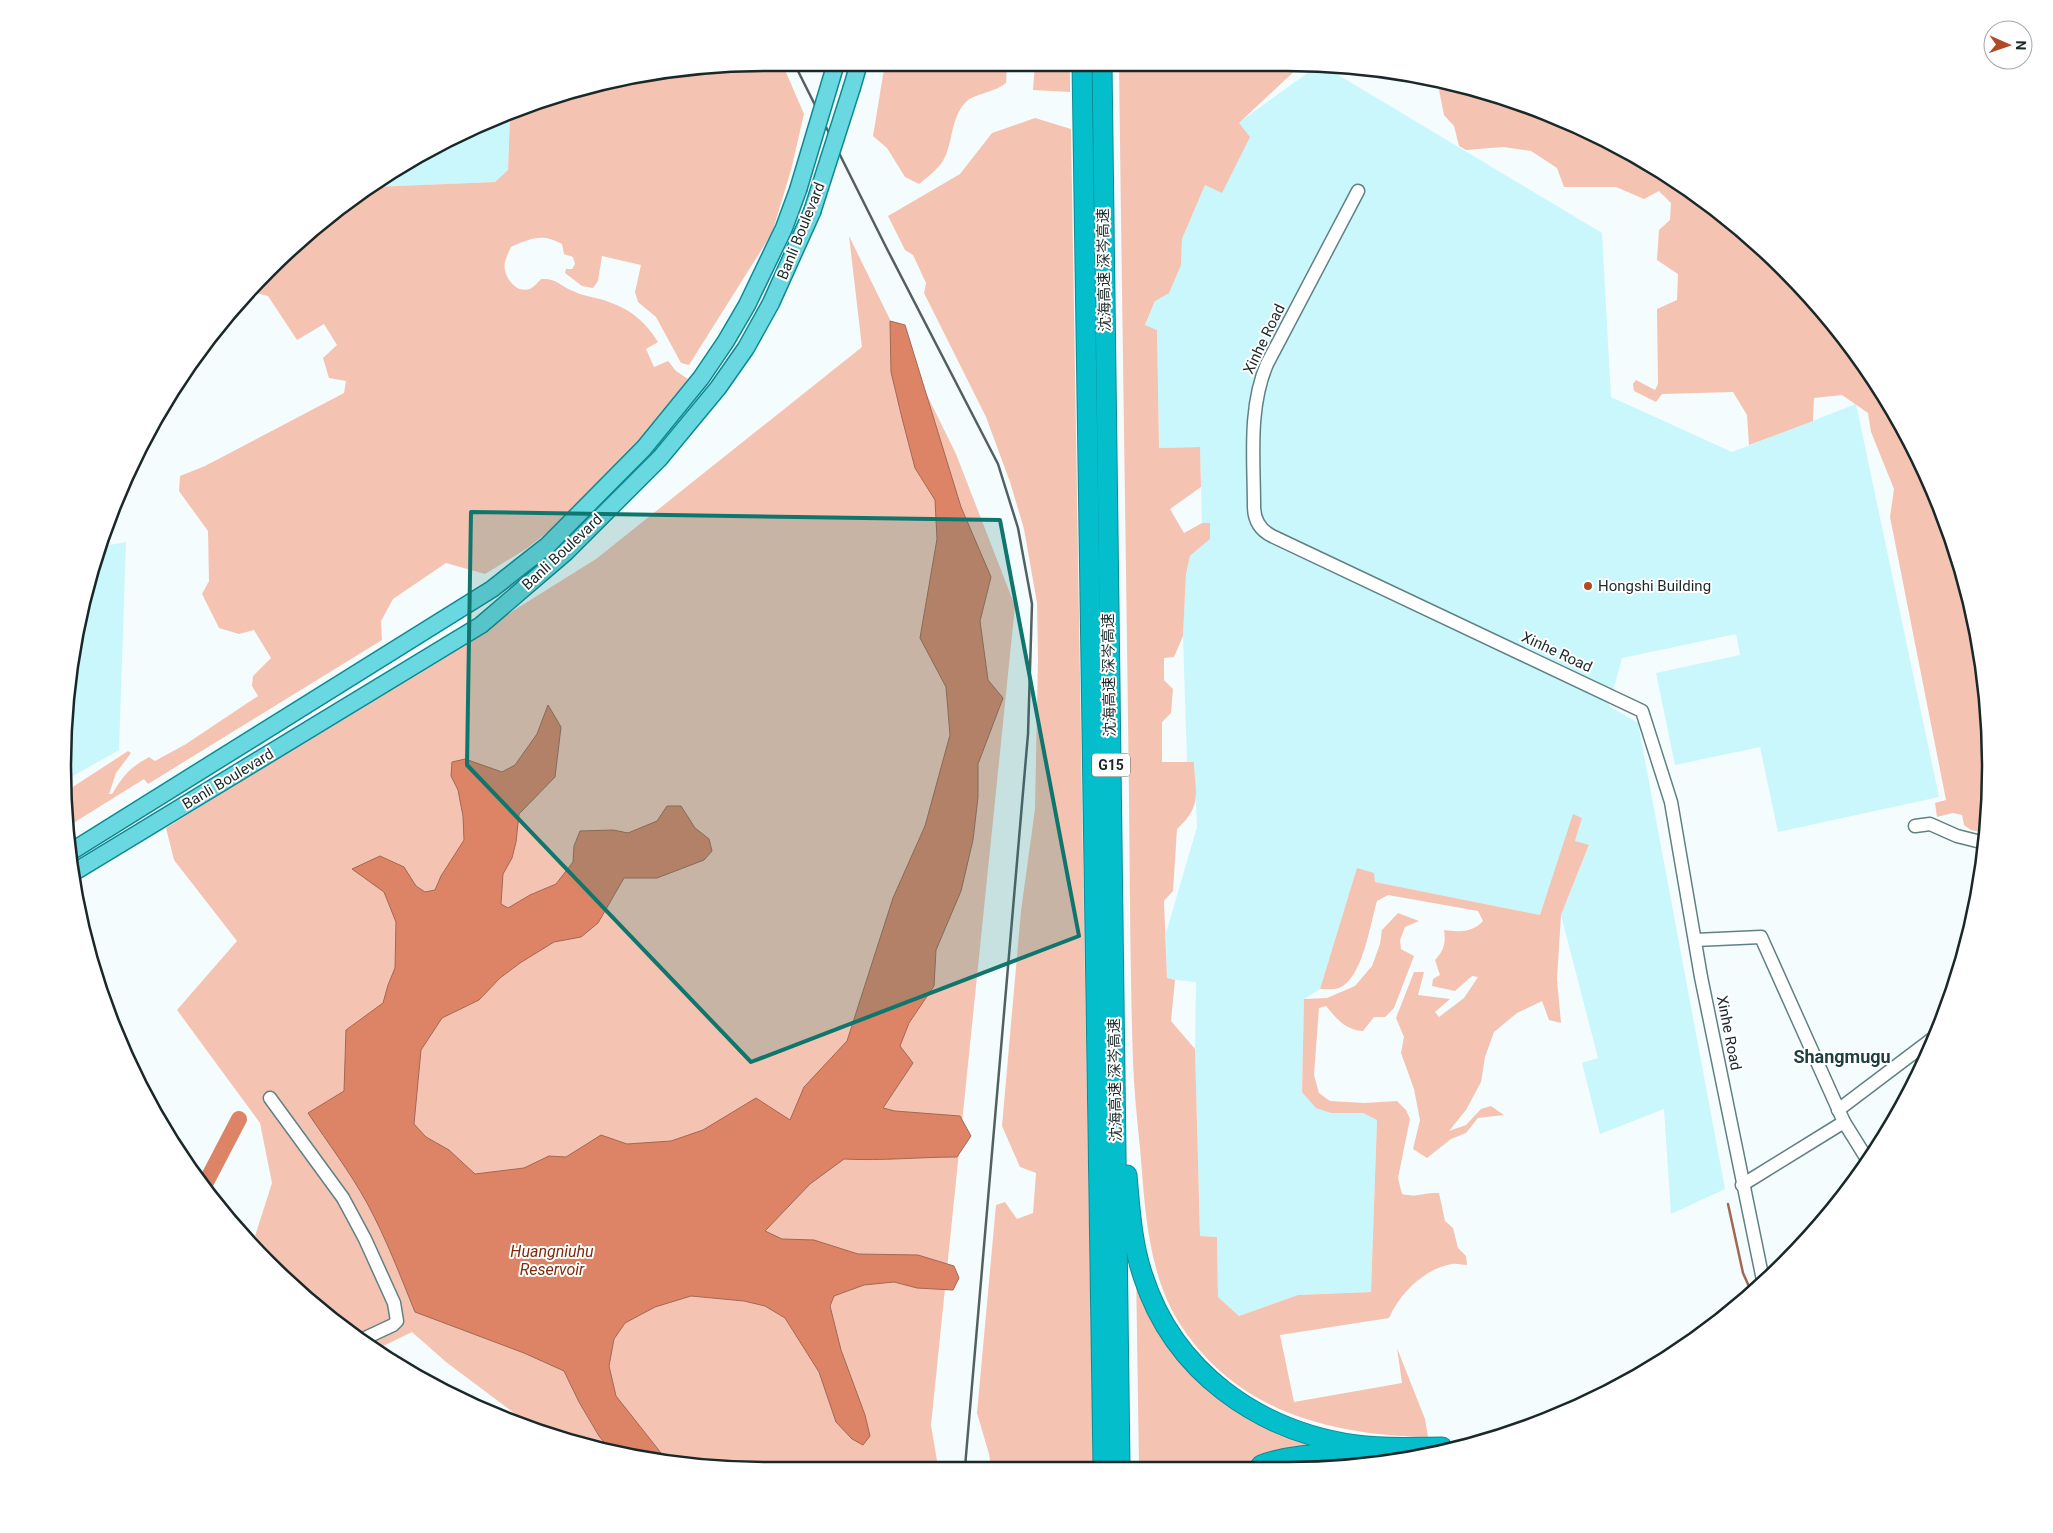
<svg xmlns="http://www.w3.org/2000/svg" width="2053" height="1533" font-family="Roboto,'Noto Sans SC',sans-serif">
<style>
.built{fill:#c9f7fc}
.green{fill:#f5c3b2}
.water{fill:#dd8466;stroke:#a26854}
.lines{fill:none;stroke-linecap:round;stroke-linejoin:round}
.stream{stroke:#a26854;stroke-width:2.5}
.river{stroke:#dd8466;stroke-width:16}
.minor-casing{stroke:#608184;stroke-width:15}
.major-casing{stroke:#0c8a93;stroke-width:19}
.highway-casing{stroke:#0c8a93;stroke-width:21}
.minor{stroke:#fff;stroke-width:12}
.major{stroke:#69d8e0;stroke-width:16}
.highway{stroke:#05becc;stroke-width:19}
.rail{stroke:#536061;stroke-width:2.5}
.major-bridge-casing{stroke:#0c8a93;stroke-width:19;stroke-linecap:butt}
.major-bridge{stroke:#69d8e0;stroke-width:16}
.marked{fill:#0f766e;fill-opacity:0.2;stroke:#0f766e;stroke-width:4;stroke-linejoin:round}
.poi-dot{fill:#b04924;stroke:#fff;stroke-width:2}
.labels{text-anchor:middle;stroke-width:4;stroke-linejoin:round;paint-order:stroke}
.shield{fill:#fff;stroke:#5f6869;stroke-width:1}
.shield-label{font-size:14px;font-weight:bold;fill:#1a2829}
.street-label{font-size:15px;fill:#1a2829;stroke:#fff}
.poi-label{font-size:15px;fill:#1a2829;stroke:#fff;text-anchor:start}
.water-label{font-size:16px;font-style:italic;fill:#7c2c0d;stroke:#fff}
.quarter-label{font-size:18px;font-weight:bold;fill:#1f3e42;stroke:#fff}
.rim{fill:none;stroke:#1a2829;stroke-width:2.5}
</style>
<rect width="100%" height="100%" fill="#f5fcfd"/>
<g class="built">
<polygon points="1320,64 1602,233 1611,397 1732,452 1856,404 1939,797 1778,832 1760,747 1675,765 1656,673 1740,655 1736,634 1622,658 1609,706 1638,723 1725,1189 1671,1214 1664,1109 1600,1134 1582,1063 1598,1058 1561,915 1589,846 1575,841 1582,818 1540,915 1375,882 1357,869 1320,989 1304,999 1302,1092 1331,1113 1363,1113 1377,1120 1371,1292 1298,1295 1239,1316 1218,1297 1217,1237 1200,1236 1195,1049 1196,982 1167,979 1166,933 1197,827 1194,762 1187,762 1183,636 1186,574 1190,556 1210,539 1210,523 1202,523 1200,447 1159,448 1157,330 1145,326 1155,301 1181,265 1182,239 1205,185 1222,192 1238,123"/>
<polygon points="510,117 508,171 495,182 373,187 414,157"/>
<polygon points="126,542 119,750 66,780 76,629 104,546"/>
</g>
<g class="green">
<path d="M766,63H782L804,114L791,170L772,233L689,365L681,363L656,317L638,302L635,292L641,265L602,256L598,281L593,288L582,286L565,273L566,269H572L575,264L573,257L564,254L562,244C542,233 531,238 511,247C509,252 506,257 505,262C502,275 515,294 530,289C534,287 538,282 541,279C557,278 560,286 573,291C581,295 591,297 600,299C627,307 643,318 658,342L646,349L654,367L668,361L676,371L688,379L620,464L571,514L526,549L485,574L446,563L393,599L381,621L382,640L148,784L144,779L67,827L64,813L65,792L128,751L131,753L116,773L109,794H112C125,774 128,769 149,757L155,761L186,744L258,696L252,686L253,676L271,658L254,630L239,634L219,628L202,594L209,581L208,531L179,491L180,476L205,466L344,393L346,381L329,378L323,358L337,345L324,324L297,340L268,296L248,291L303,237L373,187L495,182L508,170L510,117L584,87Z"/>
<path d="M885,63H1011L1007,65L1006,83C995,92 975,94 967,101C952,115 953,137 946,155C941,167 929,176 919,184L905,177L887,148L873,136Z"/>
<polygon points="1035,63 1070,63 1070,92 1033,90"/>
<path d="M1119,63L1302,64L1239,123L1250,137L1222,193L1205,185L1182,239L1181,265L1169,293L1155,301L1145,325L1157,330L1159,448L1200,447L1201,487L1170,509L1184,533L1202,523H1210V539L1190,556L1186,574L1183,636L1174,657L1164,658V680L1173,689L1171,713L1162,722V762H1194C1195,793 1203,805 1177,829L1173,891L1164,901L1167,978L1175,980L1171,1021L1195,1049L1200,1236L1217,1237L1218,1297L1239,1316L1298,1295L1371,1292L1377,1120L1363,1113H1331L1316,1108L1302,1092L1304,999L1327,998L1355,986L1372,966L1380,944L1382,930L1398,913L1419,921L1405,927L1400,940L1401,949L1414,956L1394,1008L1385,1017H1374L1363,1031C1345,1030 1337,1019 1326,1006L1319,1008L1314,1075L1319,1093L1330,1101L1365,1103L1397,1101L1406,1110L1410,1119L1398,1178L1402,1194C1418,1198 1423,1192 1439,1193L1445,1221L1453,1228L1458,1248L1466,1256L1467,1265C1462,1265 1457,1263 1452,1264C1424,1269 1400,1293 1389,1318L1280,1335L1294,1402L1402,1383L1397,1348L1425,1419L1428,1437C1329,1435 1234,1411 1178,1321C1147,1270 1145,1206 1140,1148C1137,1119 1134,1090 1133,1062C1130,974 1130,885 1129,797C1126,552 1122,308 1119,63Z"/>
<polygon points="1435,81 1468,86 1556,116 1678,181 1784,268 1845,338 1918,455 1967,585 1989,721 1985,833 1971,830 1964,825 1962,815 1953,813 1937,817 1935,803 1946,800 1890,517 1894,489 1871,432 1868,413 1842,395 1814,398 1813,421 1749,445 1747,415 1733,392 1662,394 1656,402 1634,391 1633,384 1636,380 1655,390 1658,384 1657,309 1677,300 1678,274 1657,260 1659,230 1670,220 1671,203 1659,191 1644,199 1616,187 1564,187 1557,168 1531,151 1503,147 1466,150 1459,146 1454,126 1444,115 1438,85"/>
<polygon points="1035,118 1071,129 1093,1466 991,1467 989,1454 977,1413 996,1205 1005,1202 1017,1219 1033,1213 1036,1173 1020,1167 1002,1126 1021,911 1035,809 1038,658 1037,603 1024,529 1010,482 986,417 924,293 926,283 913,255 905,250 888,216 960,174 992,133"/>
<path d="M849,236L956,454L1015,606L931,1425L938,1467L720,1469L542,1434L446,1362L412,1332L377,1349C330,1315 284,1289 255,1236L272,1183L260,1123L177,1010L237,941L174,860L166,828L596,559L862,347Z"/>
<path d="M1573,814L1582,818L1575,841L1589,845L1561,915L1557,979L1561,1023L1549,1020L1542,1001L1517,1013L1494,1032L1485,1057L1481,1082L1466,1110L1449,1131L1466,1125L1481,1109L1491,1106L1504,1115L1478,1118L1466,1133L1451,1139L1427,1158L1413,1149L1420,1120L1414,1089L1401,1053L1404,1037L1396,1018L1414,972H1424L1418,995L1450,999L1435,1012L1439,1017L1464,998L1478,977L1472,976L1455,991L1432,986L1433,979L1440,975L1435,960C1444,950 1446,943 1444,930C1459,932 1472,933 1483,921L1478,911L1388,895L1377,901C1370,924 1363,978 1339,988C1334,990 1326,989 1320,989L1357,868L1374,873L1375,882L1540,915Z"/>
<path d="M1136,1267L1180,1355L1320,1443C1293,1448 1269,1454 1245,1465L1139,1466Z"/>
</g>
<path class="water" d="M890,321L905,325L961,507L991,577L980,621L988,680L1003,698L978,764V797L973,840L961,891L936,950L934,986L909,1023L900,1046L913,1063L883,1108L895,1111L960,1116L971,1136L957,1157C919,1157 882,1161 844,1159L810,1184L765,1231L782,1239L814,1240L858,1254L918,1255L954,1266L959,1278L953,1290L917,1288L894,1282L864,1285L834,1296L830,1306L841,1350L865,1415L870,1436L863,1445L852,1439L836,1422L819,1372L785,1318L765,1306L744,1301L691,1296L655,1307L625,1323L614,1339L609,1366L616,1396L665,1458L608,1447L599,1436L579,1402L564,1371L524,1353L415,1312C400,1275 386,1238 367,1203C350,1172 328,1143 308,1113L344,1091L346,1030L383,1003L388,985L395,968L396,922L384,892L352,869L380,856L404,867L416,886L425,892L435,890L441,876L464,840L463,816L458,790L451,776L452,762L465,759L502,772L515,765L537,734L548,705L561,727L555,777L519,814L516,842L512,858L503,874L501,904L508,908L530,895L556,884L573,862L574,846L580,831L613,830L628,833L657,821L667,806H681L695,828L709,839L712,851L704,860L657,878H624L598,923L581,937L554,942L520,963L500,978L479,1000L442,1018L421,1050L414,1124L426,1137L449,1150L475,1174L524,1168L549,1156L566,1157L601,1135L627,1144L671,1141L703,1130L756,1098L790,1120L804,1087L847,1041L893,898L925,826L950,735L946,687L920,638L937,539L935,500L915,468L902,418L891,372Z"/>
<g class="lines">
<polyline class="stream" points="1728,1204 1743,1273 1751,1291"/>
<polyline class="river" points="203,1188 239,1119"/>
<defs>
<g id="minor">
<path d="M1358,191L1267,364C1248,408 1254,460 1254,506C1254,520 1260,530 1272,536L1642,711L1671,802L1701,977L1763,1280"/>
<polyline points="1915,826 1930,824 1957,836 1985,843"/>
<polyline points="1695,940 1761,937 1844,1122 1867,1159"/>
<polyline points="270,1098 343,1198 365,1239 394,1303 397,1321 393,1325 363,1339"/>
<polyline points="1838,1110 1932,1039"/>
<polyline points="1742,1185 1844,1122"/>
</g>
<g id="major">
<polyline points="852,87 859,63"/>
<polyline points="72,851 492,589 548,545 644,448 701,378 726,341 747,305 784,228 798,190"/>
<polyline points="76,871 481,625 565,553 660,458 718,388 746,348 771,303 812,212"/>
</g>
<g id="highway">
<polyline points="1082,63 1103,1466"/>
<polyline points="1102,63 1120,1466"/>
<path d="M1127,1175C1130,1209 1132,1244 1143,1276C1174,1372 1258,1431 1356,1445C1384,1449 1414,1447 1442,1447"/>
<polyline points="1337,1460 1389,1462"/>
<path d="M1261,1465C1291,1454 1321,1454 1352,1453"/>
</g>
</defs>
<use href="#minor" class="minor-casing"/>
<use href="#major" class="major-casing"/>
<use href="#highway" class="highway-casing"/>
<use href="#minor" class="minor"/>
<use href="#major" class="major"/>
<use href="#highway" class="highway"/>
<polyline class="rail" points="794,63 886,247 998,464 1018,528 1032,604 1028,734 965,1467"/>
<defs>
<g id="major-bridge">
<polyline points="798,190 836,63"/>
<polyline points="812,212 852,87"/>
</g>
</defs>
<use href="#major-bridge" class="major-bridge-casing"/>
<use href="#major-bridge" class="major-bridge"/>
</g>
<path class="marked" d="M471,512L1000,520L1079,936L751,1062L467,765Z"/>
<circle class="poi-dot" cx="1588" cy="586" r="5"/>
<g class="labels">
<rect class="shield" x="1092" y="753.5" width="38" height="23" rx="4"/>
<g class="shield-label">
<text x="1111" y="770">G15</text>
</g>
<g class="street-label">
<text transform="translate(801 231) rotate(-68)" y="5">Banli Boulevard</text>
<text transform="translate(1104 270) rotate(-91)" y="5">沈海高速 深岑高速</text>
<text transform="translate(1264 339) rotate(-64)" y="5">Xinhe Road</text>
<text transform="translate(562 552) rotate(-43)" y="5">Banli Boulevard</text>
<text transform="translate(1557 652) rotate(25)" y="5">Xinhe Road</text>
<text transform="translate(1109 675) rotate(-91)" y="5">沈海高速 深岑高速</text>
<text transform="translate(228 779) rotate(-31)" y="5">Banli Boulevard</text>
<text transform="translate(1729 1033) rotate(79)" y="5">Xinhe Road</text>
<text transform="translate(1115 1080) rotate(-91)" y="5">沈海高速 深岑高速</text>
</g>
<g class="poi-label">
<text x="1598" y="591">Hongshi Building</text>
</g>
<g class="water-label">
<text x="552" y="1257">Huangniuhu<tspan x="552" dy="18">Reservoir</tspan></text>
</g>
<g class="quarter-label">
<text x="1842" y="1063">Shangmugu</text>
</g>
</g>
<path d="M0 0H2053V1533H0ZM766 71H1287A695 695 0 0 1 1982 766V767A695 695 0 0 1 1287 1462H766A695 695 0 0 1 71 767V766A695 695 0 0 1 766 71Z" fill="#fff" fill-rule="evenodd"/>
<path class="rim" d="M766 71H1287A695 695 0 0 1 1982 766V767A695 695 0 0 1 1287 1462H766A695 695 0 0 1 71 767V766A695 695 0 0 1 766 71Z"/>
<g transform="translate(2008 45) rotate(92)"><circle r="24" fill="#ffffff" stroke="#a3a9a9"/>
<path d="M0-4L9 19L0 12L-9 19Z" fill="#b04924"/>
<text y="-8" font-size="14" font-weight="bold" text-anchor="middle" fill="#1a2829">N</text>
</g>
</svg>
